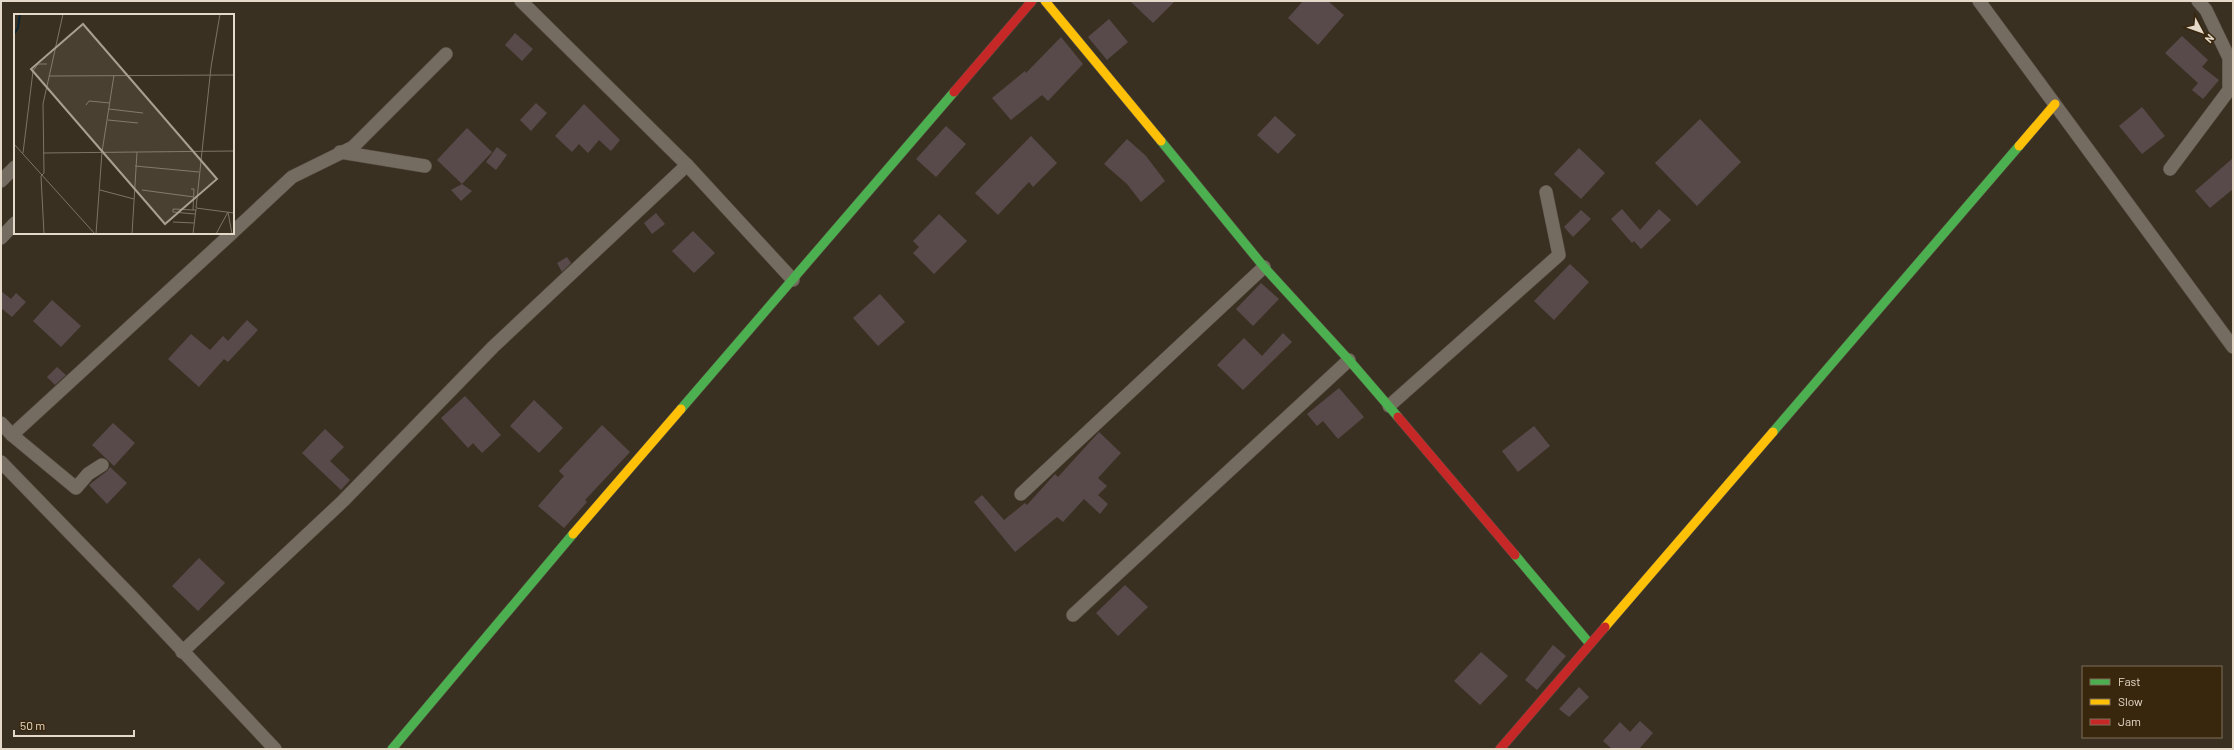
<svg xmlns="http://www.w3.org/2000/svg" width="2234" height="750" font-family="Barlow,sans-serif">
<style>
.building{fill:#584a4a}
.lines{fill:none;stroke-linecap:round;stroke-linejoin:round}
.street-casing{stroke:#574e42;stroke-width:14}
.fast-casing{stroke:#574e42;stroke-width:10}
.slow-casing{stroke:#574e42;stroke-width:10}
.jam-casing{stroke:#574e42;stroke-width:10}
.street{stroke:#756c61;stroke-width:13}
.fast{stroke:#4caf50;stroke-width:9}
.slow{stroke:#ffc107;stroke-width:9}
.jam{stroke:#c62828;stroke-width:9}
.inset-river{fill:none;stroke:#0a2534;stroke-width:2}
.inset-road{fill:none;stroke:#7e7465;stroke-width:1}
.view{fill:#a99e8f;fill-opacity:0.15;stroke:#a99e8f;stroke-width:2}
.inset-edge{fill:none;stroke:#e5d9ca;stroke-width:2}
</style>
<rect width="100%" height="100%" fill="#3a3022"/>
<g class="building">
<polygon points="1130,1 1175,1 1153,23"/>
<polygon points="1303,1 1328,1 1344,15 1318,45 1288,18"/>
<polygon points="1109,19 1128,42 1107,60 1088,37"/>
<polygon points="515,33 533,49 522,61 505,45"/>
<polygon points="2182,36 2208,60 2202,67 2219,80 2203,99 2192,90 2198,83 2165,53"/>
<polygon points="1061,37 1083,64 1048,101 1042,95 1011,120 992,98 1025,71 1026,73"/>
<polygon points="536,103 547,113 531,131 520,120"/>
<polygon points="584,104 620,140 611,151 599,140 588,153 579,144 572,152 555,136"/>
<polygon points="2142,107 2165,136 2142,154 2119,126"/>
<polygon points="1275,116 1296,135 1278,154 1257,135"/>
<polygon points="1700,119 1741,162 1697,206 1655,163"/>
<polygon points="946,126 966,144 936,177 916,159"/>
<polygon points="467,128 492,152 462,184 437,160"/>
<polygon points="1031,136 1057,163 1033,187 1029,182 998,215 975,193"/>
<polygon points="1127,139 1146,156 1165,181 1141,202 1127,184 1104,164"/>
<polygon points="497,147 507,155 496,170 486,162"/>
<polygon points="1579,148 1605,173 1581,199 1554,174"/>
<polygon points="2233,158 2233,189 2210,208 2195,191"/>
<polygon points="462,184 472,191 461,201 451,190"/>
<polygon points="1622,209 1640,230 1659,209 1671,220 1641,249 1634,241 1632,243 1611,219"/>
<polygon points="1581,210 1591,219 1573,237 1564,227"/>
<polygon points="656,213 665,224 652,234 644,223"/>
<polygon points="939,214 967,241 934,274 913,253 919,247 913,241"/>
<polygon points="693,231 715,253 694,273 672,251"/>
<polygon points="567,257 571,263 562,272 557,263"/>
<polygon points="1570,264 1589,282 1554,320 1534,301"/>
<polygon points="1261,283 1279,299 1253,326 1236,309"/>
<polygon points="1,291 11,299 16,293 26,302 12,317 1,308"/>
<polygon points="880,294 905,322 878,346 853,318"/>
<polygon points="52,300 81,326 61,347 33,321"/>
<polygon points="247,320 258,330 228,362 224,359 199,387 168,359 191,334 210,350 223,336 228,341"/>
<polygon points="1283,333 1292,342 1243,390 1217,365 1244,338 1262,356"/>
<polygon points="57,367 66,375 55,385 47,377"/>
<polygon points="1339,388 1364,417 1338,439 1323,421 1317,426 1307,414"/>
<polygon points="465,396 501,435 482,453 473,443 468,448 441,418"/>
<polygon points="534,400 563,428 539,453 510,426"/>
<polygon points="113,423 135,443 114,466 92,445"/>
<polygon points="602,425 630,452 585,500 587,502 564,528 538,506 564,476 559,471"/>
<polygon points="1534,426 1550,446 1518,472 1502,451"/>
<polygon points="325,429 344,447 330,461 350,480 341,490 302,453"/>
<polygon points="1099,432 1121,453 1098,478 1107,486 1098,495 1108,504 1100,514 1084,499 1063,522 1057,517 1015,552 974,502 982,495 1004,520 1025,503 1027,505 1055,474 1058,477"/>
<polygon points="110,467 127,483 107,504 89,485 107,471"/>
<polygon points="199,558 225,583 198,611 172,586"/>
<polygon points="1125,585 1148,607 1118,636 1096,613"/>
<polygon points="1553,645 1566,656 1537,690 1525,680"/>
<polygon points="1481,652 1508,676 1480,705 1454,681"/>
<polygon points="1579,687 1589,697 1569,717 1559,709"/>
<polygon points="1640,721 1653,733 1639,749 1612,749 1603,741 1620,722 1630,732"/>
</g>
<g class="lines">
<defs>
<g id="street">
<polyline points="521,1 687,165 793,280"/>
<polyline points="1979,1 2233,347"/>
<polyline points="340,152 425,166"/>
<polyline points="2170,169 2229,90 2229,58 2206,10 2198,1"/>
<polyline points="1,181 15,167"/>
<polyline points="233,232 292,177 353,147 446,54"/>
<polyline points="1,238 15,223"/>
<polyline points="1389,406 1559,255 1546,192"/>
<polyline points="1,423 12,435 76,488 88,474 102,465"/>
<polyline points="12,435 232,233"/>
<polyline points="1,462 133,598 275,749"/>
<polyline points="1021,494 1264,267"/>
<polyline points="1073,615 1349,360"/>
<polyline points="182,652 343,501 493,347 687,165"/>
</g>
<g id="fast">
<polyline points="1161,141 1264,267 1349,360 1398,417"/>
<polyline points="681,409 954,92"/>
<polyline points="1773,432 2019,146"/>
<polyline points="1515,555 1590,644"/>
<polyline points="392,749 573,534"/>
</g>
<g id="slow">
<polyline points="1045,1 1161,141"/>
<polyline points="2019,146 2055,104"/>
<polyline points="573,534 681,409"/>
<polyline points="1605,627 1773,432"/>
</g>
<g id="jam">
<polyline points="954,92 1032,1"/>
<polyline points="1398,417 1515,555"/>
<polyline points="1500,749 1605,627"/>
</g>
</defs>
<use href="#street" class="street-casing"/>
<use href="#fast" class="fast-casing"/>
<use href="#slow" class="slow-casing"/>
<use href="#jam" class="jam-casing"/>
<use href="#street" class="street"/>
<use href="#fast" class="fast"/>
<use href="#slow" class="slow"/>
<use href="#jam" class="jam"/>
</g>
<g transform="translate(14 14)">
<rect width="220" height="220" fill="#3a3022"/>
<path class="inset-river" d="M0,20L4,14L6,0"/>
<path class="inset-road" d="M206,0L197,53L182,194L220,199M35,62L220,61M72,91L75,87L96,89M95,95L129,99M94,106L124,109M0,130L81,220M9,139L19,57L24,50H33M29,139L220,137M121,152L185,158M177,175H180L179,196H182M86,176L120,185M128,176L180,183M159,195V198L181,200M159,195L179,196M214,198L218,220M159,208L180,209M30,220L27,162L30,159L29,90L49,0M82,220L88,138L100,61M118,220L123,138M179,220L182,195M202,220L214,198"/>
<path class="view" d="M69,10L203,165L151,210L17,55Z"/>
<rect width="220" height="220" class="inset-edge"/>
</g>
<rect width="2234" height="750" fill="none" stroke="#e5d9ca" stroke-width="4"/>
<rect x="2082" y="666" width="140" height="72" fill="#39270d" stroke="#7e6e59"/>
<rect x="2090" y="679" width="20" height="6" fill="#4caf50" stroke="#7e6e59"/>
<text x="2118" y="686" font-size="12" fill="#e5d9ca">Fast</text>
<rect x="2090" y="699" width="20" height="6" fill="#ffc107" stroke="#7e6e59"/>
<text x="2118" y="706" font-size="12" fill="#e5d9ca">Slow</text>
<rect x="2090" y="719" width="20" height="6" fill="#c62828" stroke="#7e6e59"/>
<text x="2118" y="726" font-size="12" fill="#e5d9ca">Jam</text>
<g transform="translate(2202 32) rotate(131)" stroke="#39270d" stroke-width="3" paint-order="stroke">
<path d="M0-3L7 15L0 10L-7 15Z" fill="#e5d9ca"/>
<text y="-6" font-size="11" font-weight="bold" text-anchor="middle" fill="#e5d9ca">N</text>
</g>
<path d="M14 730v6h120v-6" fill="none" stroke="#e5d9ca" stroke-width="2"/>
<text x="20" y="730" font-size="12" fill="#e5d9ca" stroke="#39270d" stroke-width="3" paint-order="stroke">50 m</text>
</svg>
